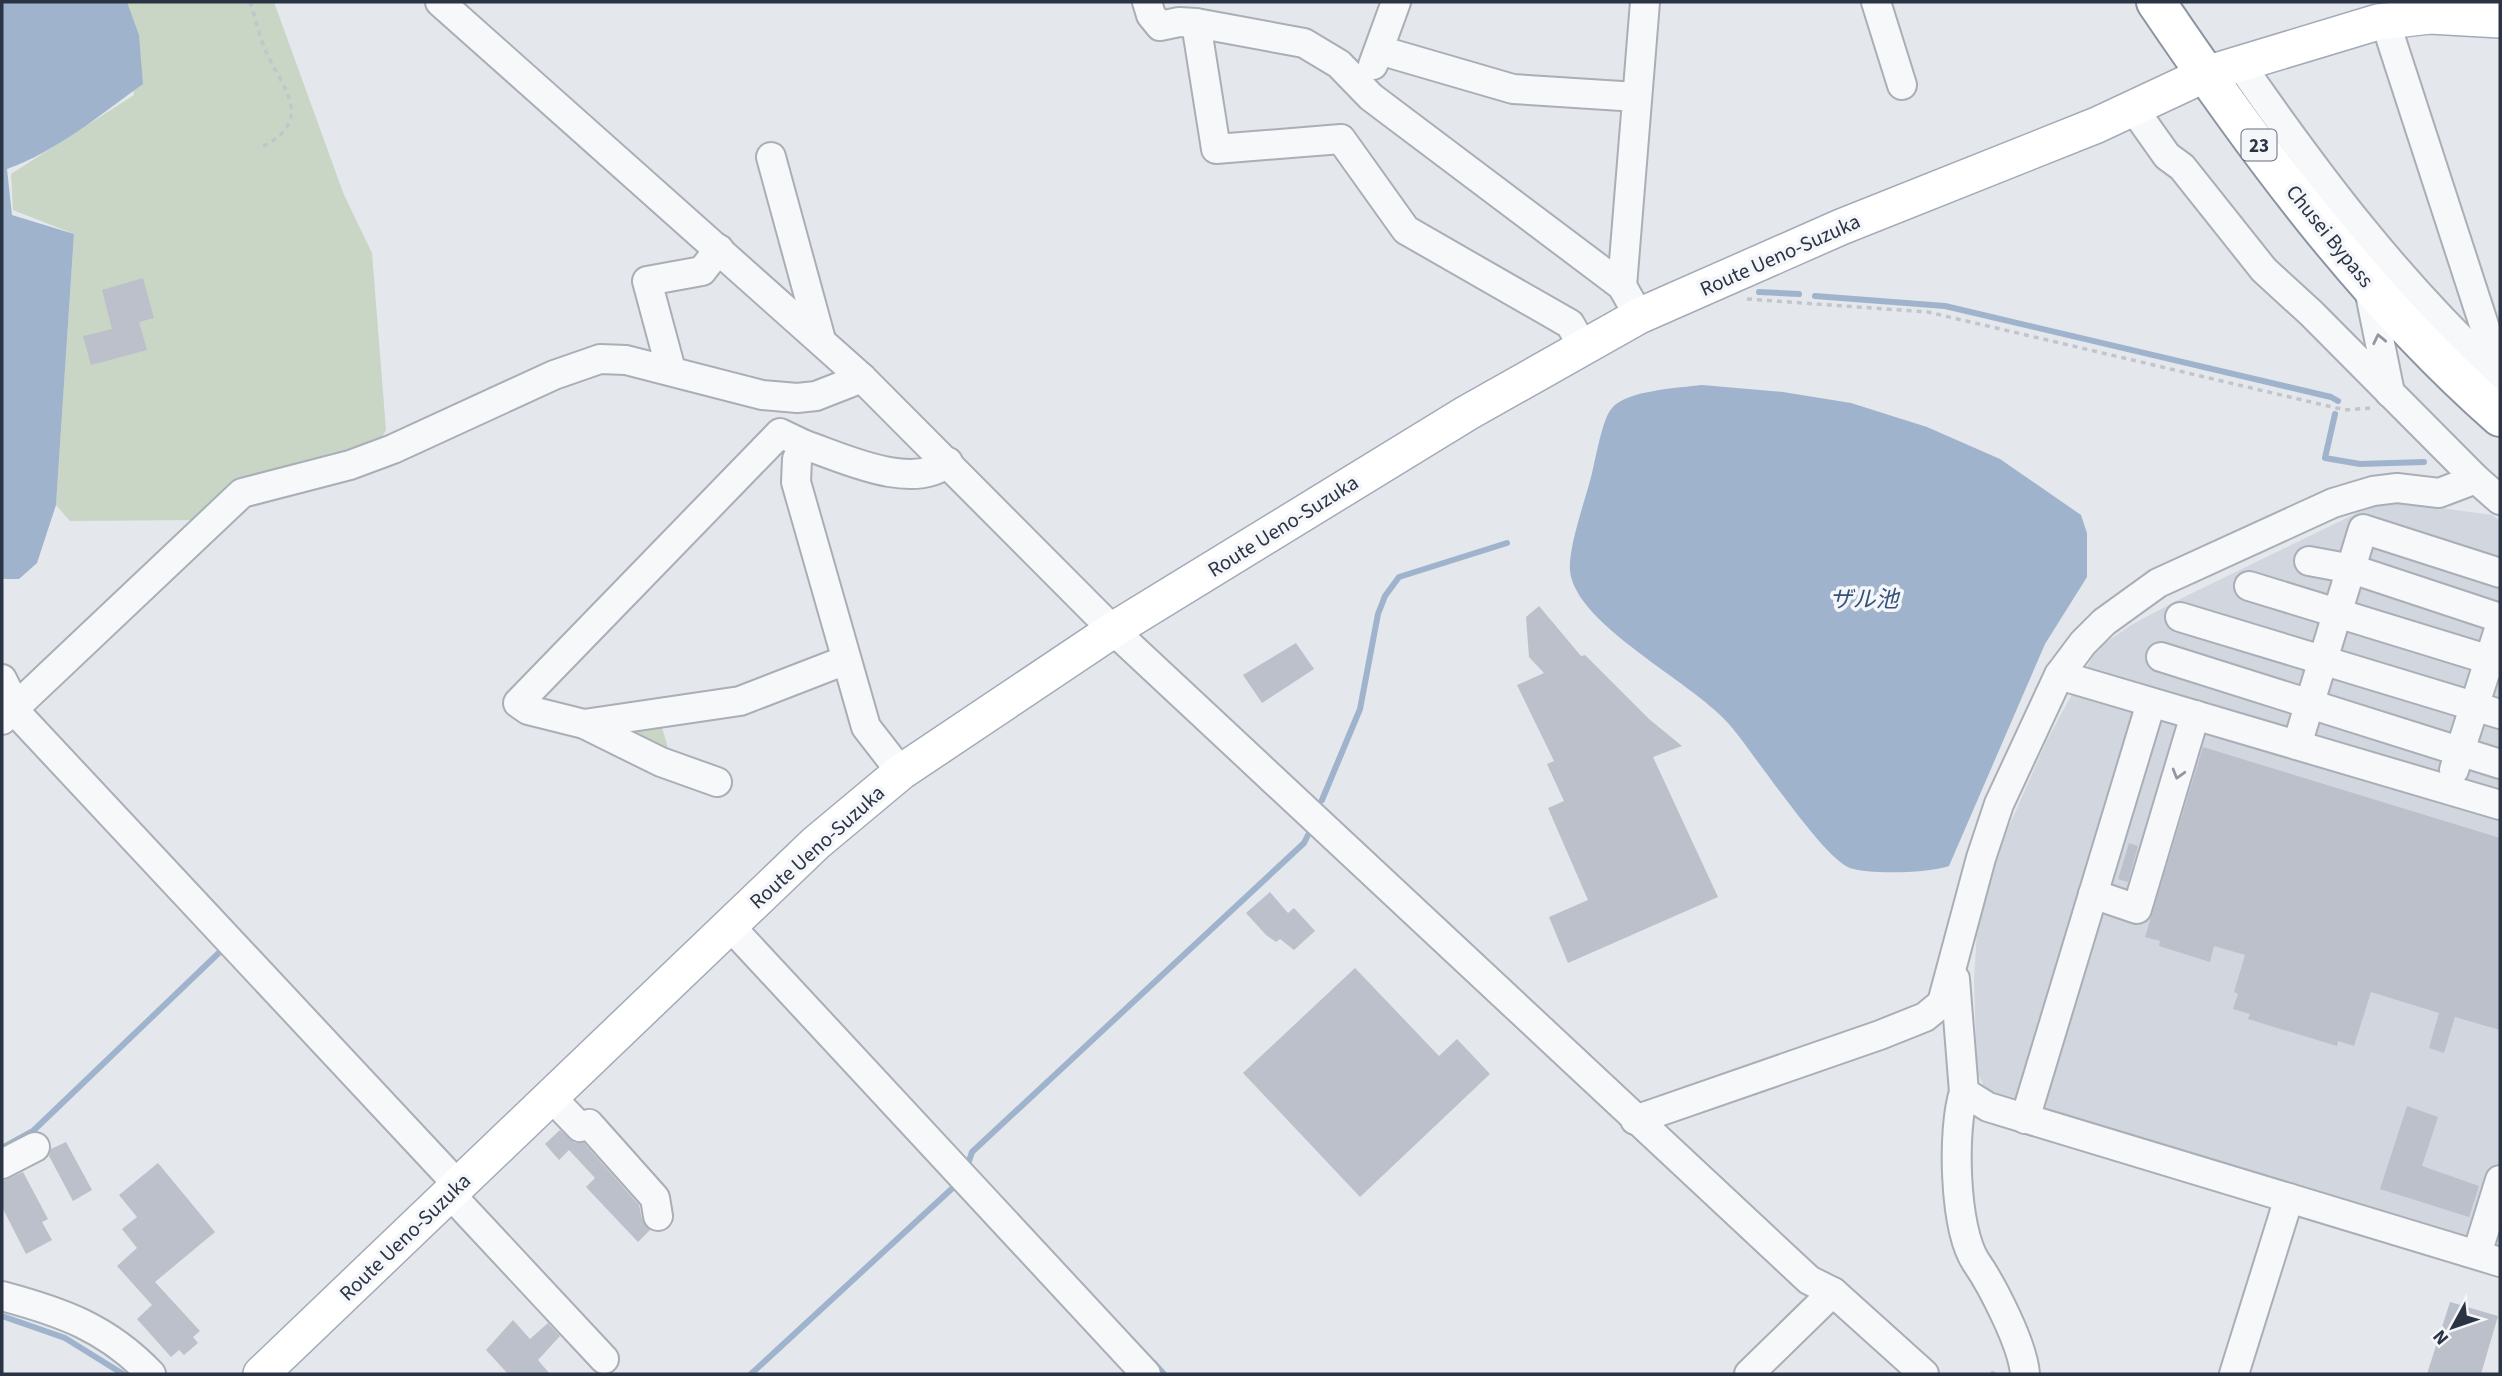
<svg xmlns="http://www.w3.org/2000/svg" width="2502" height="1376" font-family="'Source Sans 3','Noto Sans JP',sans-serif">
<style>
.built{fill:#d2d6de}
.green{fill:#c9d6c5}
.water{fill:#9fb4cc}
.lines{fill:none;stroke-linecap:round;stroke-linejoin:round}
.stream{stroke:#9fb4cc;stroke-width:6}
.building{fill:#bbc0ca}
.minor-casing{stroke:#a9aeb7;stroke-width:32}
.major-casing{stroke:#a3abb8;stroke-width:38}
.highway-casing{stroke:#8b94a3;stroke-width:42}
.path{stroke:#c2c5cb;stroke-width:3.5;stroke-dasharray:5 5;stroke-linecap:butt}
.minor{stroke:#f7f8fa;stroke-width:28}
.major{stroke:#fff;stroke-width:35}
.highway{stroke:#fff;stroke-width:38}
.oneway{stroke:#9196a0}
.labels{text-anchor:middle;stroke-width:7;stroke-linejoin:round;paint-order:stroke}
.shield{fill:#f4f6f9;stroke:#676e7b;stroke-width:2}
.shield-label{font-size:19px;font-weight:bold;fill:#2b3445}
.street-label{font-size:21px;fill:#2b3445;stroke:#f4f6f9}
.water-label{font-size:23px;font-style:italic;fill:#34527a;stroke:#f4f6f9}
</style>
<rect width="100%" height="100%" fill="#e4e7ec"/>
<polygon class="built" points="2401,497 2403,503 2492,515 2500,521 2500,1254 1998,1097 1984,1087 1977,1071 1974,980 1977,931 1995,858 2047,740 2093,656 2106,642 2133,624 2180,599 2357,513"/>
<g class="green">
<polygon points="121,2 274,2 344,195 372,253 386,430 375,449 198,520 70,521 56,505 74,234 13,210 11,174 134,95"/>
<polygon points="660,721 671,758 618,726"/>
</g>
<g class="water">
<path d="M2,2H127L139,35L143,84C100,115 57,151 7,169L12,215L74,234L56,505L37,563L19,579H2Z"/>
<path d="M1702,385L1783,392L1851,403L1927,427L2000,459L2081,515L2087,533V577L2045,644L1949,866C1928,873 1871,875 1850,868C1823,859 1752,750 1728,723C1691,681 1576,625 1570,571C1568,546 1586,499 1592,473C1596,458 1602,419 1612,408C1627,390 1679,388 1702,385Z"/>
</g>
<g class="lines">
<g class="stream">
<polyline points="1759,292 1799,294"/>
<polyline points="1815,296 1945,306 2331,397 2338,401"/>
<polyline points="2335,414 2325,458 2360,464 2424,462"/>
<polyline points="1322,800 1360,709 1378,614 1385,596 1399,577 1507,543"/>
<polyline points="2,1148 33,1131 225,947"/>
<polyline points="971,1168 968,1164 972,1152 1304,843 1308,835"/>
<polyline points="2,1316 65,1338 123,1374"/>
<polyline points="1154,1363 1164,1374"/>
<polyline points="751,1374 958,1183"/>
</g>
</g>
<g class="building">
<polygon points="143,278 154,318 139,322 147,350 91,365 83,336 112,329 102,290"/>
<polygon points="1539,606 1581,656 1585,655 1649,719 1682,746 1653,757 1718,897 1568,963 1549,917 1588,900 1548,808 1564,801 1547,764 1554,761 1517,685 1544,673 1529,657 1526,617"/>
<polygon points="1296,643 1314,669 1262,703 1243,675"/>
<polygon points="2203,747 2500,838 2500,1030 2455,1017 2444,1053 2429,1048 2439,1013 2371,992 2354,1046 2338,1041 2337,1046 2248,1019 2250,1014 2233,1009 2238,994 2234,992 2245,955 2214,946 2210,962 2159,946 2160,941 2145,937"/>
<polygon points="2129,843 2138,846 2128,882 2118,879"/>
<polygon points="1270,892 1288,913 1294,908 1315,931 1294,950 1280,939 1276,942 1266,935 1246,913"/>
<polygon points="1355,968 1439,1056 1457,1039 1490,1074 1360,1197 1243,1073"/>
<polygon points="2407,1106 2438,1117 2422,1166 2479,1186 2469,1217 2380,1189"/>
<polygon points="560,1130 575,1143 584,1143 639,1205 642,1219 650,1230 638,1242 586,1187 595,1178 569,1150 559,1160 545,1144"/>
<polygon points="66,1142 92,1190 73,1201 49,1156 51,1149"/>
<polygon points="158,1163 215,1232 155,1282 200,1331 193,1337 198,1343 184,1355 179,1350 171,1357 137,1319 152,1305 117,1266 137,1248 122,1229 137,1217 119,1195"/>
<polygon points="23,1172 48,1219 42,1222 52,1240 26,1254 2,1207 2,1181"/>
<polygon points="2450,1302 2498,1316 2481,1374 2427,1374"/>
<polygon points="513,1320 530,1339 548,1323 560,1336 538,1360 550,1374 508,1374 486,1350"/>
</g>
<g class="lines">
<defs>
<g id="minor">
<polyline points="440,2 862,378 1113,630 1809,1280 1833,1292 1924,1374"/>
<polyline points="1147,2 1151,15 1160,26 1179,22 1196,23 1304,43 1339,64 1371,97 1622,286 1639,316"/>
<polyline points="1876,2 1902,85"/>
<polyline points="2385,21 2485,328 2489,348 2483,361"/>
<polyline points="1196,23 1216,149 1341,139 1406,230 1570,324 1583,347"/>
<polyline points="1379,50 1513,89 1637,97"/>
<path d="M2240,64C2320,179 2397,281 2500,377"/>
<polyline points="1373,65 1396,2"/>
<polyline points="2133,108 2167,156 2182,167 2264,270 2311,313 2476,479"/>
<polyline points="771,157 821,340"/>
<polyline points="2368,284 2390,393"/>
<polyline points="1622,286 1645,2"/>
<polyline points="671,370 647,281 702,271 719,249"/>
<path d="M805,445C843,458 913,492 948,462"/>
<polyline points="2309,561 2352,569 2500,618"/>
<polyline points="2249,586 2500,663"/>
<polyline points="2180,617 2500,714"/>
<polyline points="2161,657 2500,764"/>
<polyline points="2059,675 2500,805"/>
<polyline points="2,679 16,707"/>
<polyline points="13,709 459,1186"/>
<polyline points="2,720 242,493 350,465 393,449 554,375 600,359 626,360 762,395 797,398 816,396 862,378"/>
<polyline points="584,724 740,701 846,660"/>
<polyline points="2297,745 2363,529 2500,573"/>
<polyline points="2454,770 2500,626"/>
<polyline points="717,782 661,762 584,724 528,710 518,703 780,433 805,445 797,459 796,482 866,727 901,772"/>
<polyline points="2093,894 2137,909 2195,715"/>
<polyline points="729,925 1146,1374"/>
<polyline points="1955,979 1964,1092 1988,1107 2500,1262"/>
<path d="M1964,1092C1952,1129 1954,1229 1976,1262C1992,1285 2023,1345 2025,1374"/>
<polyline points="551,1097 580,1127 589,1124 655,1198 658,1216"/>
<polyline points="2025,1119 2151,703"/>
<polyline points="1635,1120 1880,1035 1925,1017 1942,1003 1981,858 1999,804 2059,675 2083,643 2104,622 2158,583 2333,503 2373,491 2397,488 2439,493 2476,479 2500,500"/>
<polyline points="2,1164 35,1147"/>
<polyline points="450,1194 604,1359"/>
<polyline points="2477,1254 2500,1180"/>
<path d="M2,1296C62,1312 107,1328 151,1374"/>
<polyline points="1749,1374 1833,1292"/>
<polyline points="2234,1374 2289,1198"/>
</g>
<polyline id="major" points="261,1374 816,843 901,772 1113,630 1467,413 1639,316 1841,227 2097,125 2206,74 2378,22 2430,16 2500,20"/>
<path id="highway" d="M2156,2C2257,151 2365,298 2500,417"/>
</defs>
<use href="#minor" class="minor-casing"/>
<use href="#major" class="major-casing"/>
<use href="#highway" class="highway-casing"/>
<g class="path">
<path d="M250,2C255,17 259,34 265,49C281,88 318,119 260,148"/>
<polyline points="1747,299 1928,312 2345,410 2371,408"/>
<polyline points="1991,1372 1995,1374"/>
</g>
<use href="#minor" class="minor"/>
<use href="#major" class="major"/>
<use href="#highway" class="highway"/>
</g>
<defs><path id="oneway-chevron" d="M-2-3.5L2.5 0L-2 3.5" fill="none" stroke-width="1.6" stroke-linecap="round" stroke-linejoin="round" transform="scale(1.75)"/></defs>
<g class="oneway">
<use href="#oneway-chevron" transform="translate(2379 339) rotate(-102)"/>
<use href="#oneway-chevron" transform="translate(2178 774) rotate(106)"/>
</g>
<g class="labels">
<rect class="shield" x="2241.5" y="129.5" width="35" height="31" rx="5"/>
<g class="shield-label">
<text x="2259" y="152">23</text>
</g>
<g class="street-label">
<text transform="translate(2330 236) rotate(51)" y="7">Chusei Bypass</text>
<text transform="translate(1780 255) rotate(-24)" y="7">Route Ueno-Suzuka</text>
<text transform="translate(1283 526) rotate(-32)" y="7">Route Ueno-Suzuka</text>
<text transform="translate(817 847) rotate(-42)" y="7">Route Ueno-Suzuka</text>
<text transform="translate(405 1237) rotate(-44)" y="7">Route Ueno-Suzuka</text>
</g>
<g class="water-label">
<text x="1864" y="607">ザル池</text>
</g>
</g>
<rect width="2502" height="1376" fill="none" stroke="#2b3445" stroke-width="7"/>
<g transform="translate(2453 1327) rotate(230)" stroke="#f4f6f9" stroke-width="5" paint-order="stroke">
<path d="M0-5L12 26L0 18L-12 26Z" fill="#2b3445"/>
<text y="-10" font-size="19" font-weight="bold" text-anchor="middle" fill="#2b3445">N</text>
</g>
</svg>
